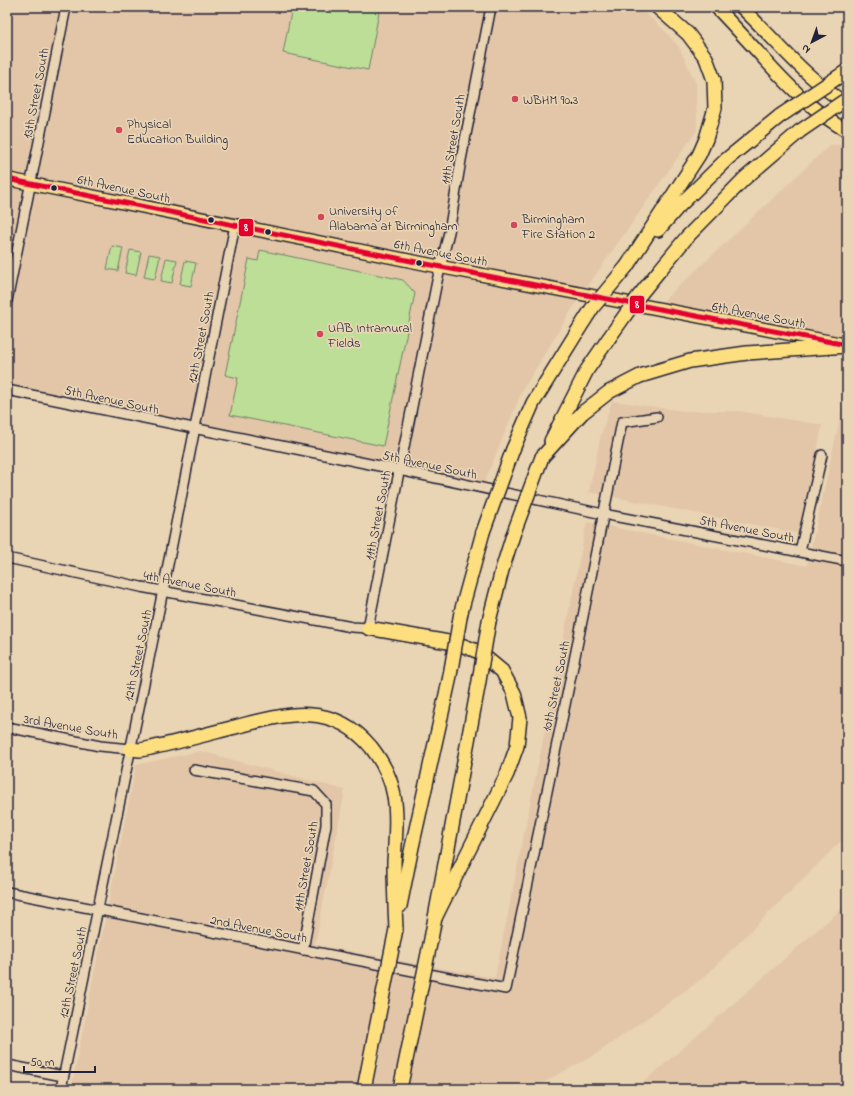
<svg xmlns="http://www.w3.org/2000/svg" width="854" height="1096" font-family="'Indie Flower',sans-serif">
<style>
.built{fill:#e2c6a7}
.green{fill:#bdde97;stroke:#708069}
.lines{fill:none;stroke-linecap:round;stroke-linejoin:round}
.minor-casing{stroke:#22223b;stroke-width:12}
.major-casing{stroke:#22223b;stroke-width:15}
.highway-casing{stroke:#22223b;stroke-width:16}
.minor{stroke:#e9d4b3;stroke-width:9}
.major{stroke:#fedf80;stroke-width:12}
.highway{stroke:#fedf80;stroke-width:13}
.highway-bridge-casing{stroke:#22223b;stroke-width:16;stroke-linecap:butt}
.highway-bridge{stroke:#fedf80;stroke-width:13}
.bus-1-casing{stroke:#e9d4b3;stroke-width:8}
.bus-1{stroke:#e4002b;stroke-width:5}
.poi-dot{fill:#d1495b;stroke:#e9d4b3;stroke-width:1.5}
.bus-dot{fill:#22223b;stroke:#e9d4b3;stroke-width:1.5}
.labels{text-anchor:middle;stroke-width:3.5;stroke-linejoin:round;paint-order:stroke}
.street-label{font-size:13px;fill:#22223b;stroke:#e9d4b3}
.poi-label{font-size:13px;fill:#22223b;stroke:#e9d4b3;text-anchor:start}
.line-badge{stroke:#e9d4b3;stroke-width:1.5}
.badge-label{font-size:11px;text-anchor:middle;font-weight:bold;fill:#fff}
</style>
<rect width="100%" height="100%" fill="#e9d4b3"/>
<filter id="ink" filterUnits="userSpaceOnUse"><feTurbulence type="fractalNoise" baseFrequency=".025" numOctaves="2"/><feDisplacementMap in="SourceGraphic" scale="8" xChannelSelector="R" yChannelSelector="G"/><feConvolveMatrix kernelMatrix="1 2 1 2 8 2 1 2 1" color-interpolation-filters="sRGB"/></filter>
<g filter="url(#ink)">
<g class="built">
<polygon points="7,7 638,7 663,29 678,46 687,64 696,84 697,130 575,304 522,391 484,483 7,390"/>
<polygon points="830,145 847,145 847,339 660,304"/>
<polygon points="847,387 847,835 703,978 596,1054 531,1089 71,1089 136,765 200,751 345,790 315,945 495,978 587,522 807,566"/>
<polygon points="612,401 684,411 738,411 822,425 801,534 589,492 601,435"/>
<polygon points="847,904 847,1089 632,1089 643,1083"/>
</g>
<g class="green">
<polygon points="292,7 380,7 368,70 283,53"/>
<polygon points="112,246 123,248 118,271 107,269"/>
<polygon points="130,250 141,252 136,275 125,273"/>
<polygon points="260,250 403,280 415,293 383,446 230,415 238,378 225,375 249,259 258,261"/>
<polygon points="149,254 160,256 155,279 144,277"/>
<polygon points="166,258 177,260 172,283 161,281"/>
<polygon points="185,261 196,263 191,286 180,284"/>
</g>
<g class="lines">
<defs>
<g id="minor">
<polyline points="7,301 66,7"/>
<polyline points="7,390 399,470 603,514 847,561"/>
<polyline points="800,551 822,455"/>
<polyline points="7,558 141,587 352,627 368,628 437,281 449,232 461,160 491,7"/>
<polyline points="7,727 100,746 130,749"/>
<polyline points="194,770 314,791 326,804 326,825 303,950"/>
<polyline points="7,892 506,989 572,671 622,422 657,417"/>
<polyline points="7,1065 63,1076"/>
<polyline points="61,1089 160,605 235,225"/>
</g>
<g id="major">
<path d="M716,7C733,25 750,43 766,61C791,88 815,113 847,131"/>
<path d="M741,7C776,40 806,79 847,104"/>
<polyline points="7,179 441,267 842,344"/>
</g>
<g id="highway">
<polyline points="658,230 679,206 727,159 780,116"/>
<polyline points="627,266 699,155 706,139 715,108 714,80 706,58 688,34 657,7"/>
<polyline points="659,271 687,237 744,179 800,131"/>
<polyline points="551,441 587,370 609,338"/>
<polyline points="513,449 533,403 577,332"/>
<polyline points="542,457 582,413 609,392 640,376 690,361 747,353 847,346"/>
<polyline points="461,612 483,532"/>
<polyline points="489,621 502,570 513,535"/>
<polyline points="368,628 454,643 464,646 479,652 502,671 514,693 520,718 517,746 507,774 435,918"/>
<path d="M130,749L140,750L151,748C178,742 204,735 231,728C282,715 331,699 371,747C382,761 391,777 394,796C398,818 395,840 394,862C394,885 395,907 396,929"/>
<polyline points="400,906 412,847 449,681"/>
<polyline points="431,939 478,687"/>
</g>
</defs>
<use href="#minor" class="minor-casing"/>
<use href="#major" class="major-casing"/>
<use href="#highway" class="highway-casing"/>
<use href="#minor" class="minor"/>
<use href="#major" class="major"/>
<use href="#highway" class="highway"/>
<defs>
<g id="highway-bridge">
<polyline points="780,116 847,71"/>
<polyline points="800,131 847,99"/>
<polyline points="577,332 593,307 627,266"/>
<polyline points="609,338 638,297 659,271"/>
<polyline points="483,532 513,449"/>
<polyline points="513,535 542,457"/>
<polyline points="449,681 461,612"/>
<polyline points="478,687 489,621"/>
<polyline points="364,1089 396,929"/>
<polyline points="400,1089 431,939"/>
</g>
</defs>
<use href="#highway-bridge" class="highway-bridge-casing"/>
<use href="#highway-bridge" class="highway-bridge"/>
<defs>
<polyline id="bus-1" points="7,179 441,267 847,345"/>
</defs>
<use href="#bus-1" class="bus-1-casing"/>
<use href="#bus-1" class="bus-1"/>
</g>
</g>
<g class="poi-dot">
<circle cx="515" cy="99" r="4"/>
<circle cx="119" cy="130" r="4"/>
<circle cx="321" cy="217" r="4"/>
<circle cx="514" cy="225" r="4"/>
<circle cx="320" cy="334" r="4"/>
</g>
<g class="bus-dot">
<circle cx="54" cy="188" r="3.5"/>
<circle cx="211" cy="220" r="3.5"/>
<circle cx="268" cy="232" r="3.5"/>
<circle cx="419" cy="263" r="3.5"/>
</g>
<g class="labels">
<g class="street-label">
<text transform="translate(35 93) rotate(-79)" y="5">13th Street South</text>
<text transform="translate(452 139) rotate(-80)" y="5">11th Street South</text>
<text transform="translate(124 188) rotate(12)" y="5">6th Avenue South</text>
<text transform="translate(441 252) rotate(11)" y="5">6th Avenue South</text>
<text transform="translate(759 314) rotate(11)" y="5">6th Avenue South</text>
<text transform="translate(200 337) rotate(-79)" y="5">12th Street South</text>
<text transform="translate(112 399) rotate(12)" y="5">5th Avenue South</text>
<text transform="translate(430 464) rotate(12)" y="5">5th Avenue South</text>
<text transform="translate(377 515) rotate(-79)" y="5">11th Street South</text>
<text transform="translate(747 528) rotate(11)" y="5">5th Avenue South</text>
<text transform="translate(190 583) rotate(11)" y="5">4th Avenue South</text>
<text transform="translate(137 655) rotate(-78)" y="5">12th Street South</text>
<text transform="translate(555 686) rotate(-78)" y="5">10th Street South</text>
<text transform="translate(71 726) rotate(10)" y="5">3rd Avenue South</text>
<text transform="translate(305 866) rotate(-80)" y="5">11th Street South</text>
<text transform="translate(259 928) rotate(11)" y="5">2nd Avenue South</text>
<text transform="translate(72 972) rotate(-78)" y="5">12th Street South</text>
</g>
<g class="poi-label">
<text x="523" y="104">WBHM 90.3</text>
<text x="127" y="128">Physical<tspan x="127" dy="15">Education Building</tspan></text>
<text x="329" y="215">University of<tspan x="329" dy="15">Alabama at Birmingham</tspan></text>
<text x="522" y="223">Birmingham<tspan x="522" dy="15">Fire Station 2</tspan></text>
<text x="328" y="332">UAB Intramural<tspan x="328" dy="15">Fields</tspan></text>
</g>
</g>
<g class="line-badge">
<rect x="238" y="218" width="16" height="19" rx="4" fill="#e4002b"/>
<rect x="629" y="295" width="16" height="19" rx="4" fill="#e4002b"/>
</g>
<g class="badge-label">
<text x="246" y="231">8</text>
<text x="637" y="308">8</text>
</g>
<rect width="854" height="1096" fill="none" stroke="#e9d4b3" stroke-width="24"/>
<rect x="12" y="12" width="830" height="1072" fill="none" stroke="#22223b" stroke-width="1.5" filter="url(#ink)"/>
<g transform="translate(812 42) rotate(221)" stroke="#e9d4b3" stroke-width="3" paint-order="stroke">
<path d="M0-3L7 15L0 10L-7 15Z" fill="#22223b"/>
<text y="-6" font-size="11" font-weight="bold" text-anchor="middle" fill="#22223b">N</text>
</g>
<path d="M24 1066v6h71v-6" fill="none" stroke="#22223b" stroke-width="2"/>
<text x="30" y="1066" font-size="12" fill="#22223b" stroke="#e9d4b3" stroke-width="3" paint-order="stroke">50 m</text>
</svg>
